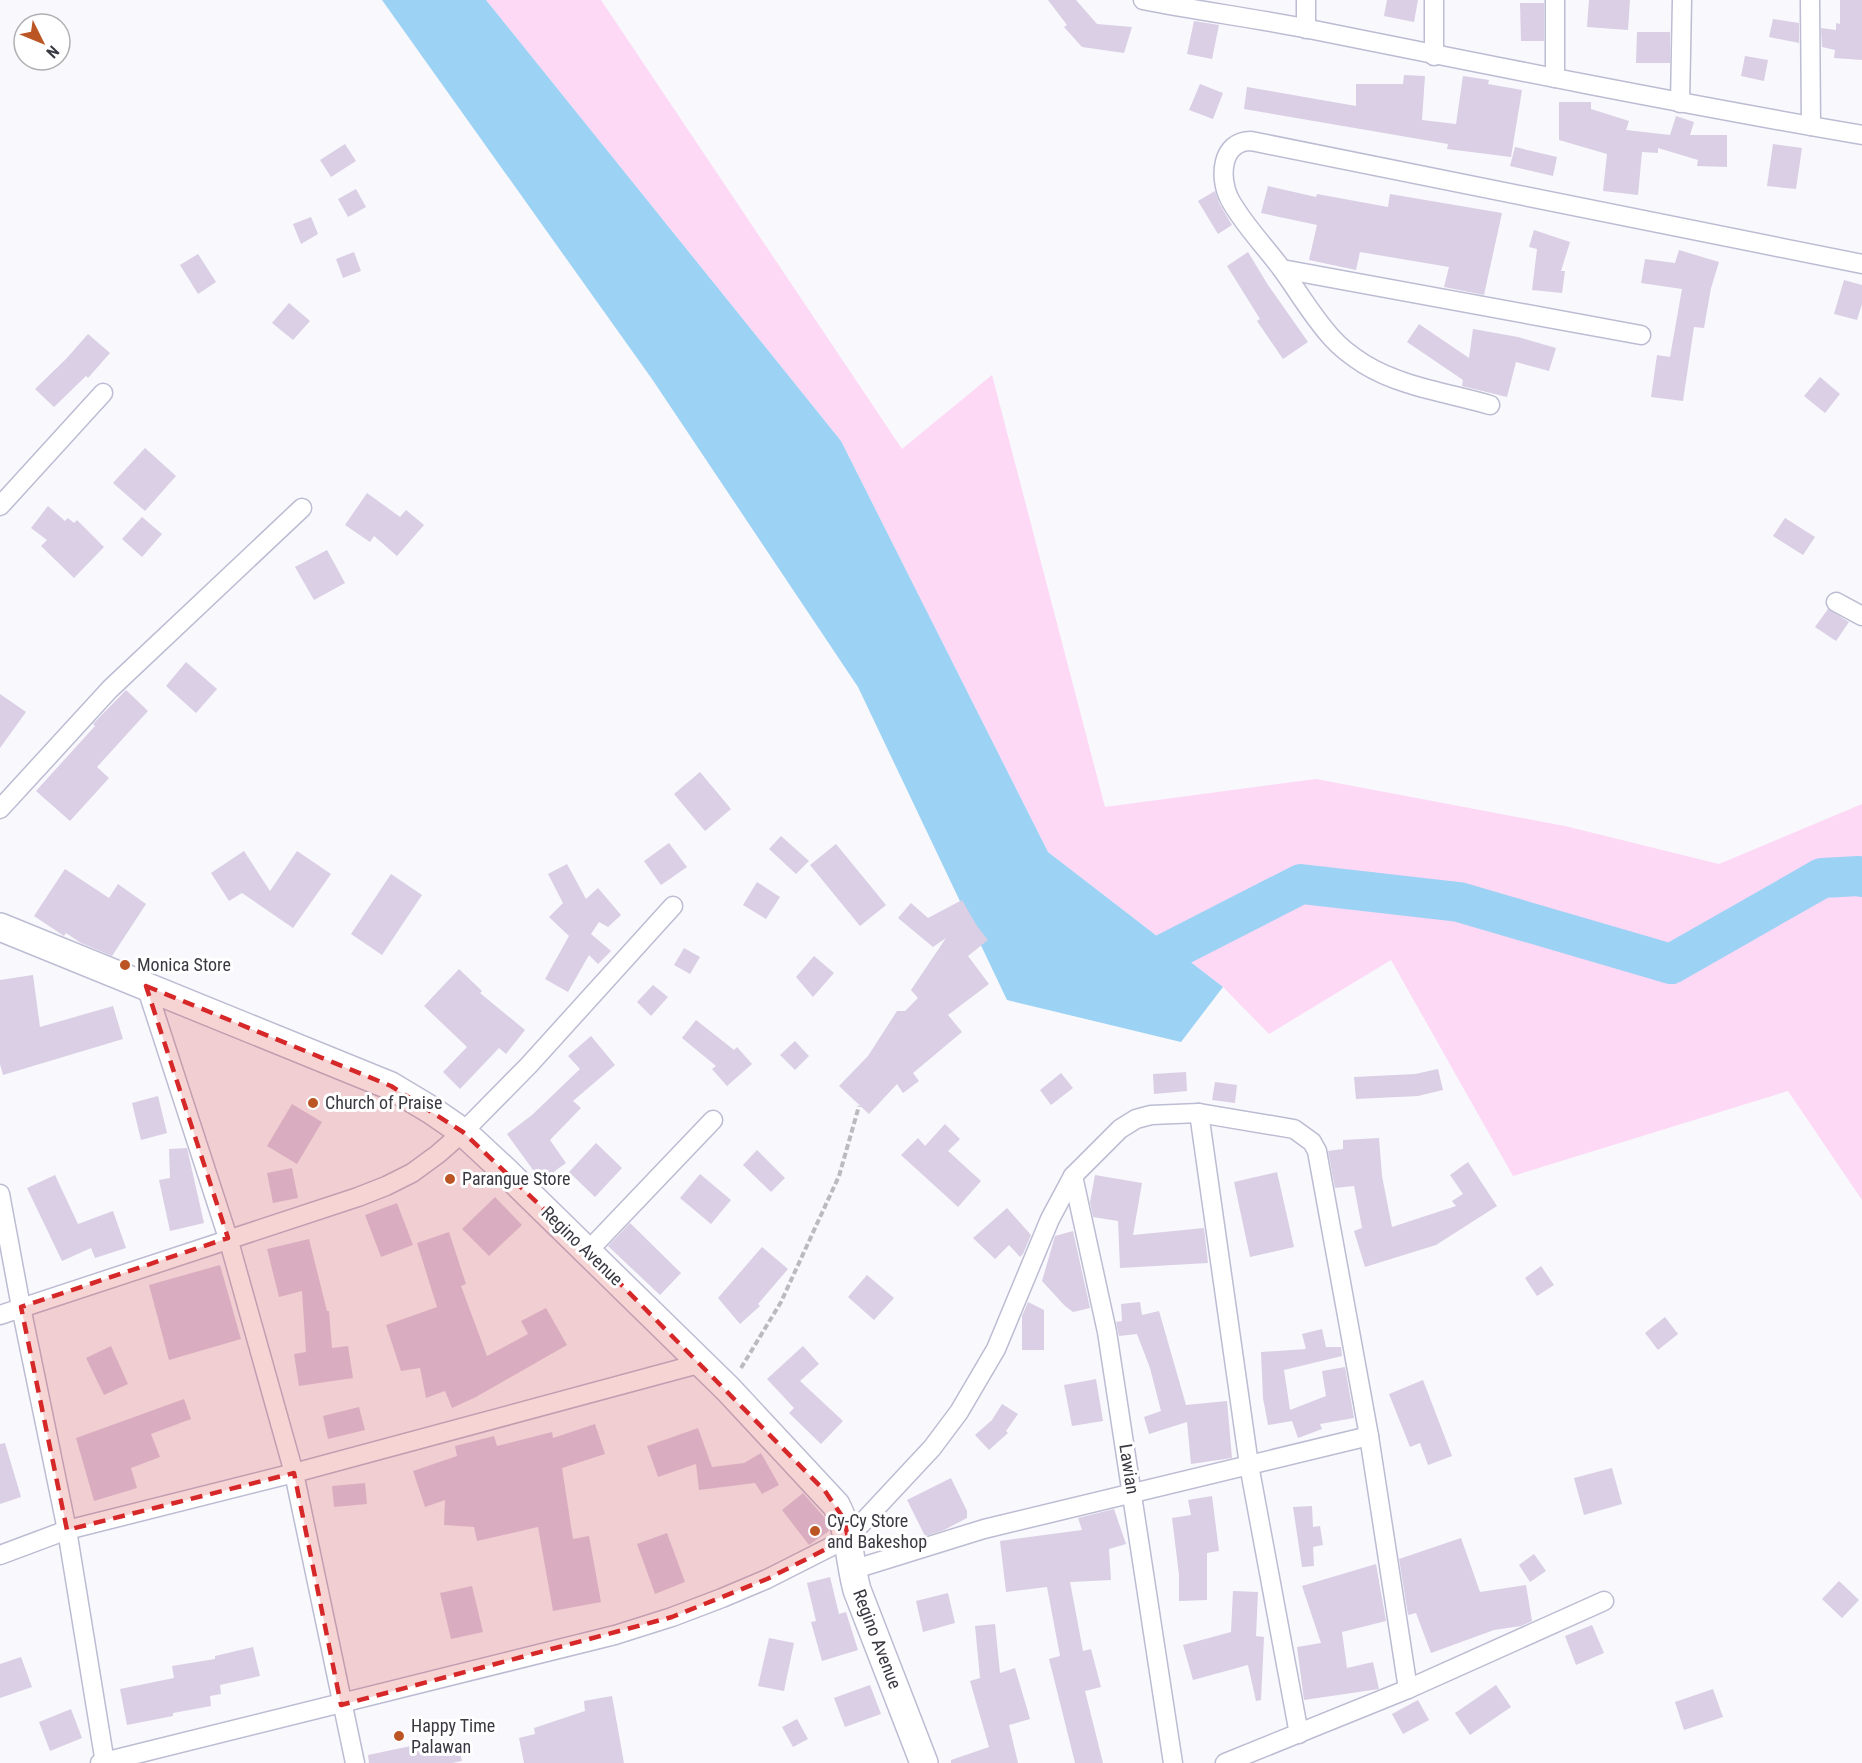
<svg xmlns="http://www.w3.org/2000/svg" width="1862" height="1763" font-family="'Roboto Condensed',sans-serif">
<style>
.green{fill:#fdd9f6}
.water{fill:#9cd2f4}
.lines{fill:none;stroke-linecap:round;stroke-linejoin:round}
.river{stroke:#9cd2f4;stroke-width:40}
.building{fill:#dacfe5}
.street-casing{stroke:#bcbcd3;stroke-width:21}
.secondary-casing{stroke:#bcbcd3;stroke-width:30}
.path{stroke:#babac0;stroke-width:4;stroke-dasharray:6 3;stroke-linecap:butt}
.street{stroke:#fff;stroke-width:18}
.secondary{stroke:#fff;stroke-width:27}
.marked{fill:#d62828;fill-opacity:0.2;stroke:#d62828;stroke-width:4.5;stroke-dasharray:12 8;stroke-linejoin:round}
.poi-dot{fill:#bb5624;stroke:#fff;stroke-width:2}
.labels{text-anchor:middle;stroke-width:6;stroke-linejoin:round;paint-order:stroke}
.poi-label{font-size:18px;fill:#393942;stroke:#fff;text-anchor:start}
.street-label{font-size:18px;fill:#393942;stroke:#fff}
</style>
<rect width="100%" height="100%" fill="#f8f8fd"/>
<polygon class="green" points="486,0 601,0 902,449 992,375 1105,807 1316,779 1565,826 1719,864 1862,804 1862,1200 1788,1091 1513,1176 1391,960 1269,1034 1223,987 1048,852 841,441"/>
<polygon class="water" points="382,0 486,0 841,441 1048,852 1223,987 1181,1042 1007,1000 858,687 652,379"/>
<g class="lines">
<polyline class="river" points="1125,974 1301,884 1459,902 1671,964 1822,878 1859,876 1862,877"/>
</g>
<g class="building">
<polygon points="1048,0 1076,0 1097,24 1132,27 1124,53 1082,47 1064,27 1067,25"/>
<polygon points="1387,0 1418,0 1414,22 1384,16"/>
<polygon points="1589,0 1630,0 1628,30 1587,27"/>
<polygon points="1840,0 1862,0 1862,60 1834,58 1835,50 1822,47 1821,28 1836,30 1836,23 1840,24"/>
<polygon points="1520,3 1544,3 1544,41 1521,41"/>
<polygon points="1773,19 1799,23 1799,43 1769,37"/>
<polygon points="1194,21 1219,25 1212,59 1187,54"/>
<polygon points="1637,32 1670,32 1670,63 1636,63"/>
<polygon points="1745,56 1768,60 1764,81 1741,76"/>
<polygon points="1404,75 1425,76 1422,120 1456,124 1463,76 1489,80 1488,84 1522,90 1511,157 1447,149 1448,144 1244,109 1247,87 1356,106 1356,84 1403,84"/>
<polygon points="1200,84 1223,93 1213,119 1189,110"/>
<polygon points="1559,102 1591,102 1591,109 1629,121 1626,130 1670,135 1676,116 1694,122 1690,135 1727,135 1727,167 1697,166 1698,160 1658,148 1658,153 1642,152 1638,195 1603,191 1607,154 1559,140"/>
<polygon points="345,144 356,161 331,177 320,160"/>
<polygon points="1773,144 1802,148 1796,189 1767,186"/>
<polygon points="1515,147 1557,157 1553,176 1510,166"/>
<polygon points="1268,186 1316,197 1317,194 1388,207 1390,194 1502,213 1484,295 1444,287 1449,267 1360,252 1356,270 1309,260 1317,225 1261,213"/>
<polygon points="356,189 366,207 348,217 338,199"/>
<polygon points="1215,191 1219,203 1232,225 1218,234 1198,201"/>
<polygon points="311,217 318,234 301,244 293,224"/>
<polygon points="1534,230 1570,242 1561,271 1565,271 1562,293 1532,290 1537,249 1529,247"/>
<polygon points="1679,250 1719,262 1711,288 1704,328 1694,327 1683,401 1651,397 1657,355 1670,357 1682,289 1641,283 1645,259 1675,263"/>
<polygon points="354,252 361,271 343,278 336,259"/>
<polygon points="1248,252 1268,285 1308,342 1283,359 1257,321 1260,319 1227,266"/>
<polygon points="198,254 216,282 198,294 180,265"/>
<polygon points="1844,280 1862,285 1862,304 1857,320 1834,314"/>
<polygon points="289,303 310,321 293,340 272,323"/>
<polygon points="1419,324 1469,358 1473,329 1518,337 1556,348 1549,371 1516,362 1507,397 1462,386 1463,380 1407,342"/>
<polygon points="88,334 110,353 88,378 86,376 54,407 35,389 66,359"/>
<polygon points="1820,377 1840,394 1825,413 1804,396"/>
<polygon points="145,448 176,476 145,511 113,483"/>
<polygon points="367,493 400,517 406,510 424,525 397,556 374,536 370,542 345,525"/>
<polygon points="48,506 65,521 68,518 74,523 77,520 104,547 74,578 41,546 47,540 31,528"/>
<polygon points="142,517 162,534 142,557 122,539"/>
<polygon points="1785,518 1815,537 1803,555 1773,536"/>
<polygon points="327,550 345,583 314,600 295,567"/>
<polygon points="1828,609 1849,622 1836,641 1815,627"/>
<polygon points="186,662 217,689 196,713 166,686"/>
<polygon points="126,690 148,711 97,767 109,778 70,821 36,791 95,726 93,724"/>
<polygon points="0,694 26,712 0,748"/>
<polygon points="700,772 731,809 705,831 674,794"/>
<polygon points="781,836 809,861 796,874 769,849"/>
<polygon points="669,843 687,867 661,885 644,861"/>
<polygon points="836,844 886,905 860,926 810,865"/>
<polygon points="244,851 270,891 297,851 331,874 293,928 242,893 229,901 211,873"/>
<polygon points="567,864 586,899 598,888 621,915 608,927 599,922 591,934 611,951 598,964 589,955 568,992 545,979 569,936 549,917 563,903 548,874"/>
<polygon points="65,869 109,898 118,884 146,904 112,956 81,943 66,933 64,936 34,916"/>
<polygon points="391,874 422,895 382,955 351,934"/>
<polygon points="757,882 780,897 766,919 743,905"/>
<polygon points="962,900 977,926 988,940 968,956 989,984 948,1015 962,1032 913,1073 919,1081 903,1093 897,1084 869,1114 839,1086 868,1056 897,1011 905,1011 918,998 911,990 946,938 933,947 898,918 911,903 928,918"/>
<polygon points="684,948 700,957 690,974 674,965"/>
<polygon points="814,956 834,973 813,997 796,977"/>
<polygon points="459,969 482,991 480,993 525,1030 506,1054 499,1048 460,1089 443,1072 467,1047 424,1006"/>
<polygon points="33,975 40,1027 113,1006 123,1039 3,1075 0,1064 0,980"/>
<polygon points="653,985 668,997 651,1016 637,1002"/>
<polygon points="696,1020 734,1050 737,1047 752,1064 727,1086 712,1069 716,1066 682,1038"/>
<polygon points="591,1036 615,1065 573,1101 581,1108 550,1140 566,1163 541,1181 507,1134 532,1115 580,1069 568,1056"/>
<polygon points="795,1041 809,1056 795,1070 780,1055"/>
<polygon points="1438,1069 1443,1090 1418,1096 1356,1099 1354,1077 1415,1074"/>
<polygon points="1186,1072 1187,1091 1154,1094 1153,1074"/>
<polygon points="1061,1073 1073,1088 1051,1105 1040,1090"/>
<polygon points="1215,1082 1237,1085 1235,1103 1212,1100"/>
<polygon points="158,1096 167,1133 141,1140 132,1103"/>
<polygon points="292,1104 322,1122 297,1164 267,1146"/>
<polygon points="945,1124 960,1139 948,1151 981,1181 958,1207 901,1155 918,1138 925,1146"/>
<polygon points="1379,1138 1382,1176 1392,1227 1456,1206 1452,1201 1463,1194 1450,1175 1468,1162 1497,1206 1436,1245 1365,1267 1354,1231 1362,1228 1354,1186 1335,1188 1328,1151 1343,1149 1343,1140"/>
<polygon points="596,1143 622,1168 595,1197 569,1172"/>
<polygon points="187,1148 204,1223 170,1231 159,1180 170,1178 169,1149"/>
<polygon points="757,1150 785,1178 771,1192 743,1165"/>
<polygon points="292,1168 298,1198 273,1203 267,1173"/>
<polygon points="1277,1172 1294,1247 1250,1257 1234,1182"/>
<polygon points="700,1174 731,1200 711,1224 680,1198"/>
<polygon points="55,1175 78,1224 113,1211 126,1248 95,1258 91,1248 62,1261 27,1188"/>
<polygon points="1095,1175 1142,1183 1133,1235 1204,1228 1208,1263 1120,1268 1118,1221 1093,1217 1090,1202"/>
<polygon points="495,1197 522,1225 489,1256 462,1229"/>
<polygon points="397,1203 413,1245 381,1257 365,1215"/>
<polygon points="1007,1208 1031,1235 1023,1254 1020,1257 1009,1245 995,1259 973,1238"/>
<polygon points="630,1223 681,1273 660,1295 608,1246"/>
<polygon points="1073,1231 1090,1308 1073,1312 1065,1306 1042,1281 1055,1236"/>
<polygon points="449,1232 466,1284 461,1286 487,1356 528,1334 521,1321 546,1308 567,1345 476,1397 452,1408 445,1391 426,1398 420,1368 401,1371 386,1325 437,1307 417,1243"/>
<polygon points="309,1239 327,1311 329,1311 332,1348 348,1346 353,1378 299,1386 294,1354 306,1352 302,1291 279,1297 267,1249"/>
<polygon points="762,1247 788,1269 758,1304 760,1306 740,1324 718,1298"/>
<polygon points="220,1265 241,1339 169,1360 149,1285"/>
<polygon points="1541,1266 1554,1285 1537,1296 1525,1278"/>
<polygon points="867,1275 894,1298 874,1320 848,1297"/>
<polygon points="1028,1302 1044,1310 1044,1350 1022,1350 1022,1316"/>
<polygon points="1140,1302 1142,1315 1159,1311 1186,1405 1227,1401 1232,1458 1191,1464 1187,1422 1149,1434 1144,1417 1161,1411 1150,1368 1137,1334 1119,1336 1116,1322 1122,1321 1121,1304"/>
<polygon points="1665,1317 1678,1334 1658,1350 1645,1333"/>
<polygon points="1322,1329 1326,1347 1341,1347 1342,1356 1284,1370 1290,1410 1326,1396 1322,1371 1345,1367 1354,1418 1320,1424 1322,1429 1298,1438 1292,1421 1268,1425 1263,1398 1261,1352 1306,1349 1302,1334"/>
<polygon points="111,1346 128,1384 104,1395 86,1358"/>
<polygon points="803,1346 819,1364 800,1381 843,1421 821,1444 789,1413 794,1408 767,1379"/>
<polygon points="1096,1379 1103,1421 1072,1426 1064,1385"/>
<polygon points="1423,1380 1452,1456 1428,1465 1420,1443 1410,1447 1389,1394"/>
<polygon points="184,1399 191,1419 151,1434 160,1457 131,1468 137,1488 94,1501 76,1438"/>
<polygon points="1002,1404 1018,1414 1006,1431 1008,1433 989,1450 975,1435 992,1420"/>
<polygon points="359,1407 365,1430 328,1439 323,1416"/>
<polygon points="595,1424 605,1454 562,1468 573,1539 589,1536 601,1602 553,1611 538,1527 477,1541 474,1527 444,1525 445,1500 425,1507 413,1471 457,1456 455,1446 494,1436 497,1446 552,1432 553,1438"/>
<polygon points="698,1428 712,1467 744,1463 761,1453 779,1485 762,1494 755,1483 699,1490 696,1464 658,1477 647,1446"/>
<polygon points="5,1443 21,1497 0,1504 0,1444"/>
<polygon points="1612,1468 1622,1504 1584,1515 1574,1478"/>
<polygon points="951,1478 967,1511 967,1518 944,1530 925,1536 907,1500"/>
<polygon points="365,1483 367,1504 334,1507 332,1486"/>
<polygon points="803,1493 825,1518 829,1531 809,1545 782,1510"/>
<polygon points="1212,1496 1219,1551 1207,1553 1207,1600 1179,1601 1179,1575 1172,1518 1191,1515 1188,1500"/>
<polygon points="1312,1506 1313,1527 1320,1526 1323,1545 1313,1547 1314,1566 1302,1567 1293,1507"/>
<polygon points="1114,1509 1126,1544 1109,1549 1111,1580 1070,1582 1083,1651 1091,1649 1101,1687 1085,1691 1103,1763 1075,1763 1049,1659 1060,1656 1047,1587 1006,1592 1000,1541 1082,1530 1078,1518"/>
<polygon points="667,1533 685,1582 655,1594 637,1544"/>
<polygon points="1461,1538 1480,1592 1526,1585 1532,1621 1521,1626 1494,1630 1431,1653 1416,1613 1408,1615 1399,1559"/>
<polygon points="1534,1554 1546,1571 1530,1582 1519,1565"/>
<polygon points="1376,1564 1386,1621 1342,1632 1347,1668 1373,1662 1379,1689 1304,1700 1297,1647 1321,1643 1302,1586"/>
<polygon points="830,1577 839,1614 846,1612 858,1650 822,1661 811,1622 816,1621 807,1583"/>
<polygon points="1839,1581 1859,1600 1842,1618 1822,1599"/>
<polygon points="472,1586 483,1632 451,1639 440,1593"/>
<polygon points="1233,1591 1258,1592 1256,1636 1264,1637 1261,1700 1256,1701 1248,1665 1193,1680 1183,1645 1231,1632"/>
<polygon points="948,1593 955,1623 923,1632 916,1601"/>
<polygon points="995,1624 1000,1673 1015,1668 1030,1719 1009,1725 1018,1763 951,1763 951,1760 989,1747 970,1681 980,1678 975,1626"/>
<polygon points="1592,1625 1604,1653 1576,1665 1565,1636"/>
<polygon points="769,1638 794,1643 784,1691 758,1686"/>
<polygon points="253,1647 260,1676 220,1685 221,1694 210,1696 211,1706 173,1713 173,1716 127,1725 120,1689 174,1678 172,1666 215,1659 215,1656"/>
<polygon points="21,1657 32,1687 0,1698 0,1664"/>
<polygon points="870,1685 881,1714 845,1727 834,1698"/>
<polygon points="1496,1685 1511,1707 1470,1735 1455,1713"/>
<polygon points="1713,1689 1723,1717 1684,1730 1675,1702"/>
<polygon points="612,1696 624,1763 524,1763 519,1738 535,1734 534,1728 585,1711 584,1701"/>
<polygon points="1418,1700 1429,1720 1403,1734 1392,1714"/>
<polygon points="71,1709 82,1738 50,1751 39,1722"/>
<polygon points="797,1719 808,1739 793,1747 782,1727"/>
<polygon points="430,1742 431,1748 458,1743 462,1761 452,1763 369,1763 368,1755"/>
</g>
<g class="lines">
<defs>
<g id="street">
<path d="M1143,0C1198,11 1254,18 1309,29C1493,66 1677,103 1862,135"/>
<polyline points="1306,0 1306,29"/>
<polyline points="1434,0 1434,56"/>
<polyline points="1555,0 1555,78"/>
<polyline points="1810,0 1811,126"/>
<polyline points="1680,103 1682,0"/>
<polyline points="1282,269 1641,335"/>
<path d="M1490,405C1449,393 1401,387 1364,364C1353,357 1340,347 1332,338C1312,316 1298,291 1281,268C1264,245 1242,223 1229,198C1219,177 1221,141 1251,141L1862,264"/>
<polyline points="0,506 103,393"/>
<polyline points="1836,602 1862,616"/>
<polyline points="0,809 110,689 302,508"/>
<polyline points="146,986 228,1238 294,1473 355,1763"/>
<polyline points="1199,1113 1249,1465 1299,1734"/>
<polyline points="1073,1176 1107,1332 1173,1763"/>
<polyline points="0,1194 21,1307 67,1530 105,1763"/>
<polyline points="588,1251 713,1120"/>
<polyline points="0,1315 358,1197 386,1186 412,1173 438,1154 463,1132 529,1065 673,906"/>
<polyline points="0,1555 67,1530 294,1473 702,1363"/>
<polyline points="852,1570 984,1529 1369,1436"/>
<polyline points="1408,1689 1604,1601"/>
<polyline points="100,1763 615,1635 672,1617 722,1598 767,1579 848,1538 932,1448 959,1412 996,1349 1050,1219 1073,1176 1120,1129 1136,1119 1151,1115 1199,1113 1294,1129 1312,1142 1317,1151 1369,1436 1408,1689 1225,1763"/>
</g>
<path id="secondary" d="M0,927L391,1086L431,1110L463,1132L505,1171L728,1389L836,1505C850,1531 849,1561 857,1590L924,1763"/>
</defs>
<use href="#street" class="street-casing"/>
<use href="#secondary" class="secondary-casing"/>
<polyline class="path" points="741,1368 781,1302 839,1176 859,1106"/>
<use href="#street" class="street"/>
<use href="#secondary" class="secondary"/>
</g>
<path class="marked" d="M146,986L391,1086L463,1132L588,1251L825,1491L844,1519L848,1538L767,1579L672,1617L341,1705L294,1473L67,1530L21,1307L228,1238Z"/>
<g class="poi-dot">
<circle cx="125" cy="965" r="6"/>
<circle cx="313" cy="1103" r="6"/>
<circle cx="450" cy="1179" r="6"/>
<circle cx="815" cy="1531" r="6"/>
<circle cx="399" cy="1736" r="6"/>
</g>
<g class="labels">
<g class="poi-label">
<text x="137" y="971">Monica Store</text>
<text x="325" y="1109">Church of Praise</text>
<text x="462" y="1185">Parangue Store</text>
<text x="827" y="1527">Cy-Cy Store<tspan x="827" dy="21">and Bakeshop</tspan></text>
<text x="411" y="1732">Happy Time<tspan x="411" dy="21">Palawan</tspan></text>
</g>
<g class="street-label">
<text transform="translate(582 1246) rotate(44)" y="6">Regino Avenue</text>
<text transform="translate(1129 1469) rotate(81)" y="6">Lawian</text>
<text transform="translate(877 1639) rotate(69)" y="6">Regino Avenue</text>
</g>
</g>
<g transform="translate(42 42) rotate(133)"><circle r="28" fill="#ffffff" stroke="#b0b0b3" stroke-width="1.5"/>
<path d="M0-4.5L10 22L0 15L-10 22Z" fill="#bb5624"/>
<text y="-9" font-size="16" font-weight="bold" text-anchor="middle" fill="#393942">N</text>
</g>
</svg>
